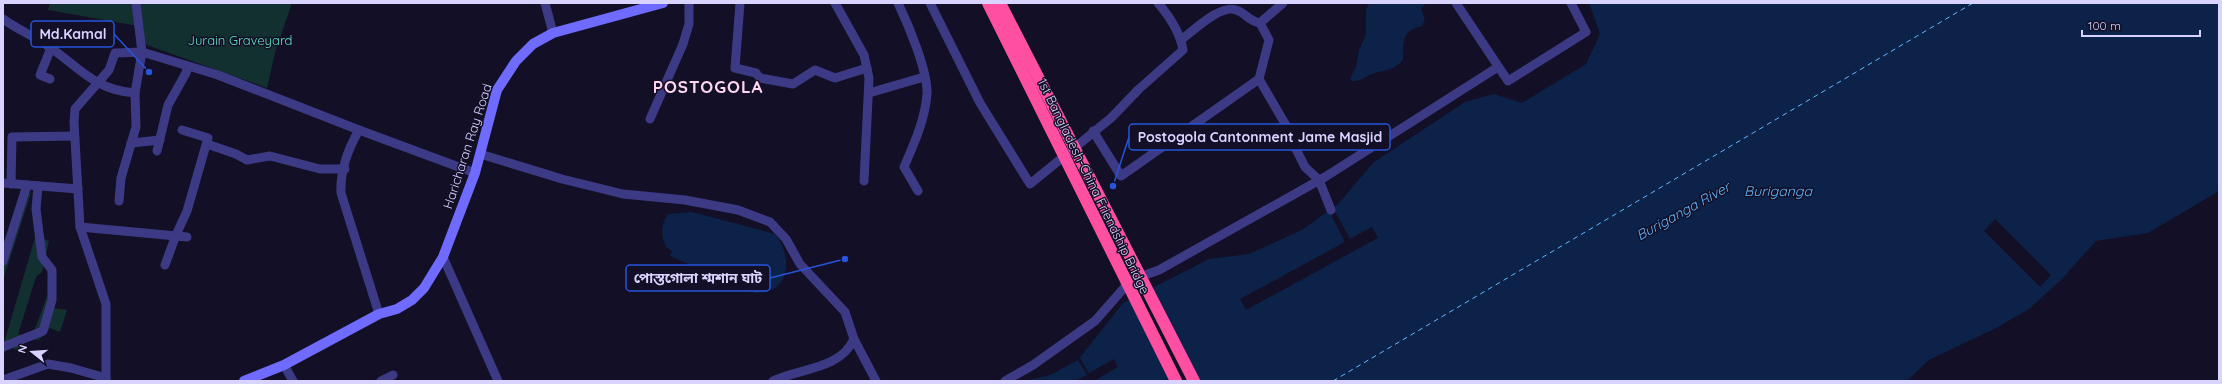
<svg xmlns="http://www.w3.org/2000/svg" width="2222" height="384" font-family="Quicksand,'Noto Sans Bengali',sans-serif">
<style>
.green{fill:#12302f}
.water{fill:#0c2248}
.pier{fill:#130f26}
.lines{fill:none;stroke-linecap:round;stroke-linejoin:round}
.ferry{stroke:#62b6ff;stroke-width:1;stroke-dasharray:5 4;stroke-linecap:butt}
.street{stroke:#3d3a85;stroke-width:9}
.secondary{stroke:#6f6bff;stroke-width:10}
.highway-bridge{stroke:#ff4fa3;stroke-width:12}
.labels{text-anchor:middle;stroke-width:3;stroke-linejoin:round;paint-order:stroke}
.park-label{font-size:13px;fill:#5fe0c0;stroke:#130f26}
.street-label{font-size:13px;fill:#d9d4ff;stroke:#130f26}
.water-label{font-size:14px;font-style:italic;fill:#62b6ff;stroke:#130f26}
.district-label{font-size:17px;font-weight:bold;letter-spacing:1px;fill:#ffd6f0;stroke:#130f26}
.leader{fill:none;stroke:#2655da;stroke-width:1.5}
.callout-dot{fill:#2655da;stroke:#130f26;stroke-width:1.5}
.callout{fill:#130f26;stroke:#2655da;stroke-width:1.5}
.callout-label{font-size:14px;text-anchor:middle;font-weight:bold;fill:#d9d4ff}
</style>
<rect width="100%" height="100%" fill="#130f26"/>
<g class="green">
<polygon points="50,3 292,3 275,53 267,88 144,44 144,27 48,10"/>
<polygon points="21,191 31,193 3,280 3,244"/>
<polygon points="39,224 41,238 49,241 42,272 36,277 18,334 32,337 50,288 54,308 67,310 60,332 50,328 39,340 28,339 18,351 4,343"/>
</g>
<g class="water">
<path d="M1369,3H1426L1421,9L1425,19L1422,26C1400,31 1404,42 1403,60C1395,69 1387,70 1375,73C1366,75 1362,82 1352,81L1350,78L1356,67L1359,50L1366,34V10Z"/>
<polygon points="1589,3 2219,3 2219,191 2148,233 2096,241 2061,280 2029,309 1998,327 1929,360 1907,381 1025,381 1050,375 1078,360 1123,303 1209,259 1249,254 1302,230 1338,204 1374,162 1465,102 1494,94 1522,103 1586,64 1600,34"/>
<path d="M692,212L775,234C793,256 791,294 755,293L670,256L672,251L666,247C661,237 660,222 669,214Z"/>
</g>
<g class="pier">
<polygon points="1333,208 1350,239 1372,227 1378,238 1246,310 1240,299 1345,242 1329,211"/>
<polygon points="1995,219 2051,275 2040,287 1984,231"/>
<polygon points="1147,290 1193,381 1169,381 1129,298"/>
<polygon points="1080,358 1089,373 1114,359 1118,367 1094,381 1075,381 1087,375 1078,360"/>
</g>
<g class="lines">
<polyline class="ferry" points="1333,381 1973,3"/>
<g class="street">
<polyline points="545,3 553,33"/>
<polyline points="740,3 735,68 756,73 760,78 793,84 815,70 835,78 867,68"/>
<polyline points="835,3 864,55 869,78 864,181"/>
<path d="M898,3C908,24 928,71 927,94C925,120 914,144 904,167L918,191"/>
<path d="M930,3L980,103L1030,184L1111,118L1139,89L1183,50C1180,32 1170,17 1158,3"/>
<polyline points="1456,3 1508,81 1586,32 1571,3"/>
<path d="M3,19C17,29 33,36 48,46C79,67 94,90 135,93"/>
<path d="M1181,40C1194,30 1221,4 1236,10C1246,13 1248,21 1260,23L1283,3"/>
<polyline points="50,79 40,75 51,48"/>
<polyline points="1259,79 1269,40 1260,23"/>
<polyline points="869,93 924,77"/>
<polyline points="650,119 683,44 689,24 689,3"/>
<polyline points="359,130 475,173"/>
<polyline points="1093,131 1121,176 1259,79 1291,134 1293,143 1305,167 1319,180 1331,210"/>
<polyline points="131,143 160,140"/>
<polyline points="207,144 236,154 247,160 270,156 320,169 345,169"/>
<polyline points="157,151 168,105 186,73 188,66"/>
<polyline points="480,154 562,179 623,194 685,200 738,210 770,222 786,239 800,264 845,312 854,339 876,381"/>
<polyline points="3,183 78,189"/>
<polyline points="11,184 12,137 74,136"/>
<polyline points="119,201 121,178 136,127 135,93 142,52 136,3"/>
<polyline points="80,227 187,237"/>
<polyline points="443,257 498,381"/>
<polyline points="3,261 27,185"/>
<polyline points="165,265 176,235 187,211 208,138 182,130"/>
<polyline points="3,347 43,331 52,300 52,270 42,257 36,209 38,186"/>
<polyline points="284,365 293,381"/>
<polyline points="3,380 48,364 71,368 106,378"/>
<path d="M106,381V304L80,227L74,122L75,109L109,70L115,53L142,52L218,75L359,130C348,149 340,171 341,193L379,314"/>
<polyline points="381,381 393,375"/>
<path d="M773,381C799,368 840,370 854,339"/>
<polyline points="1005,381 1033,365 1095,321 1131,280 1159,270 1325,177 1498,67"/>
</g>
<polyline class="secondary" points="244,381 284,365 379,314 397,309 412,300 424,288 443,257 475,173 497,90 516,61 533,44 553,33 663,3"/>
<g class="highway-bridge">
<polyline points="988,3 1176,381"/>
<polyline points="1000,3 1194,381"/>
</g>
</g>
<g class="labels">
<g class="park-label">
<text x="240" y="45">Jurain Graveyard</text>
</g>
<g class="street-label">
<text transform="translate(467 146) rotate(-72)" y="5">Haricharan Ray Road</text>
<text transform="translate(1094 186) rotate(64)" y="5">1st Bangladesh-China Friendship Bridge</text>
</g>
<g class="water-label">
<text x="1778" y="196">Buriganga</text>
<text transform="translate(1683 211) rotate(-29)" y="5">Buriganga River</text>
</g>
<g class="district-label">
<text x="708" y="93">POSTOGOLA</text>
</g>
</g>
<path class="leader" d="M149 72L114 34M1113 186L1129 137M845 259L770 278"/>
<g class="callout-dot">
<circle cx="149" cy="72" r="4"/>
<circle cx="1113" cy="186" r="4"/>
<circle cx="845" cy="259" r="4"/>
</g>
<g class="callout">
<rect x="31" y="21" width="83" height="26" rx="4"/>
<rect x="1129" y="124" width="261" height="26" rx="4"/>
<rect x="626" y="265" width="144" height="26" rx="4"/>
</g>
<g class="callout-label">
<text x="73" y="39">Md.Kamal</text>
<text x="1260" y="142">Postogola Cantonment Jame Masjid</text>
<text x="698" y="283">পোস্তগোলা শ্মশান ঘাট</text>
</g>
<rect width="2222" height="384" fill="none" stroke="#d9d4ff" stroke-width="8"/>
<g transform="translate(32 352) rotate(287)" stroke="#130f26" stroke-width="3" paint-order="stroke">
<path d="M0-3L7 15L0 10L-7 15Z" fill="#d9d4ff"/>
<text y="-6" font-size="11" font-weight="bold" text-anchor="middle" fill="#d9d4ff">N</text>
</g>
<path d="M2082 30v6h118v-6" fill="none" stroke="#d9d4ff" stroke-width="2"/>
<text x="2088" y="30" font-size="12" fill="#d9d4ff" stroke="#130f26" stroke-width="3" paint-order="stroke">100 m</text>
</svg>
